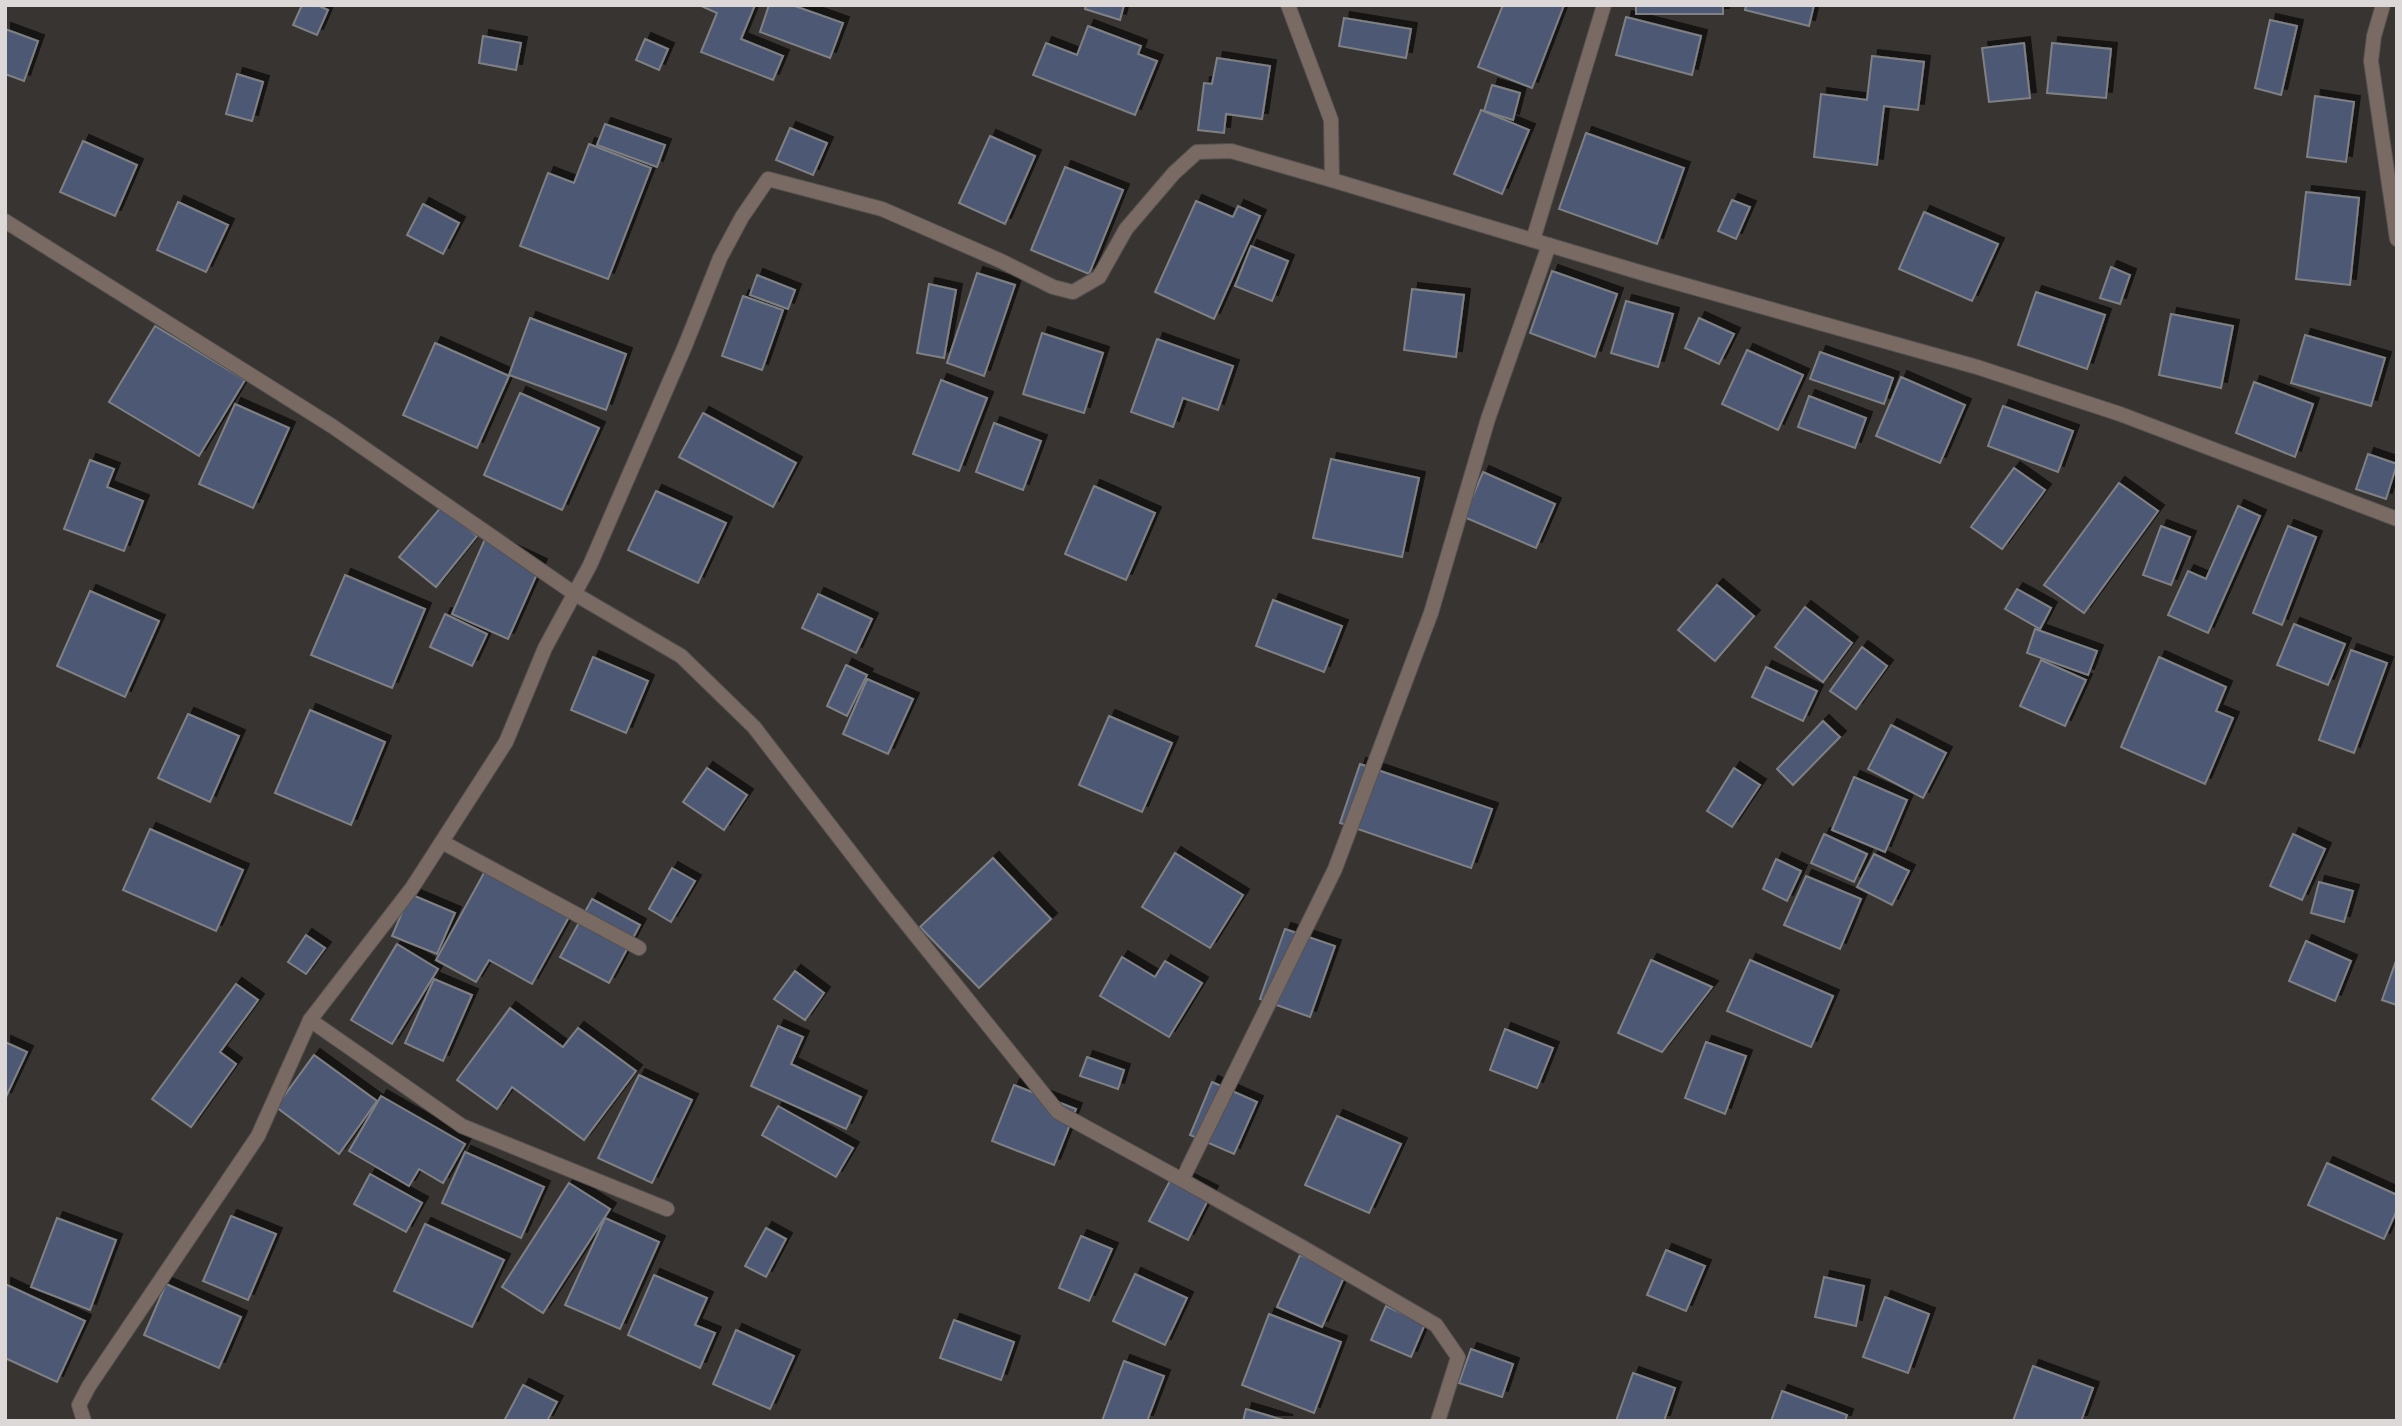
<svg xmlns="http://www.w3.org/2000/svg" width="2402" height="1426" font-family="'Archivo Narrow',sans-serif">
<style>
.building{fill:#4d5975;stroke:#7f8084;stroke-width:2;filter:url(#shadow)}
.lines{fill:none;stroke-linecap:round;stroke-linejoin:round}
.minor-casing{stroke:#555250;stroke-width:16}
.minor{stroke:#7a6a64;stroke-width:14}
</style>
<defs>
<filter id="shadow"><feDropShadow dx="6" dy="-6" stdDeviation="0" flood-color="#0009"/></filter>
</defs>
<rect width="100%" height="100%" fill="#383432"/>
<g class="building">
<polygon points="302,5 317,5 328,10 317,35 293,25"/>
<polygon points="699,5 755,5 741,39 783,56 773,80 701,52 717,13"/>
<polygon points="769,5 792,5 843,23 830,58 760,32"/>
<polygon points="1086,5 1124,5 1120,20 1085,9"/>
<polygon points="1503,5 1564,5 1532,88 1478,67"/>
<rect x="1636" y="5" width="87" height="9"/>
<polygon points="1746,5 1814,5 1809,26 1745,10"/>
<polygon points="1626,17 1701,36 1692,75 1616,55"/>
<polygon points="1344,18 1411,29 1406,58 1339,46"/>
<polygon points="2270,20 2297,26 2281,95 2255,88"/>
<polygon points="1088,26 1141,46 1138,54 1157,61 1135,115 1033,75 1046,43 1077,55"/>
<polygon points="5,29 38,41 24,81 5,74"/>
<polygon points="483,36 521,43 516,70 479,63"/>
<polygon points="645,39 668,49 659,70 636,60"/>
<polygon points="2024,43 2030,98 1989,102 1982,48"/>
<polygon points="2052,43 2111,49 2106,98 2047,93"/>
<polygon points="1872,56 1924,62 1918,110 1884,106 1877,165 1814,157 1821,94 1867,100"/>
<polygon points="1217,58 1270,66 1262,119 1226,114 1224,133 1198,130 1204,83 1212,84"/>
<polygon points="237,74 263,82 252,121 226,114"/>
<polygon points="1492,85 1520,93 1513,120 1484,111"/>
<polygon points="2315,96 2354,102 2346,162 2307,157"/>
<polygon points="1481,110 1529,130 1502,194 1454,174"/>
<polygon points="605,124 665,145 657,167 597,145"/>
<polygon points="790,128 827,143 813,175 776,160"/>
<polygon points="1586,133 1684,168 1657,244 1559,209"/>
<polygon points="990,136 1035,156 1005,224 959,203"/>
<polygon points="83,141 137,165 115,216 60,192"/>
<polygon points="589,144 651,168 608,279 520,246 548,173 574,183"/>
<polygon points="1065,167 1123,190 1089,274 1031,250"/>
<polygon points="2306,192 2359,198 2350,285 2296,279"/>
<polygon points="1732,200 1750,207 1736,239 1718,231"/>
<polygon points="1196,201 1233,217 1238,206 1260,216 1214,319 1155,292"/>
<polygon points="178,202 228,225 206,272 157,250"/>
<polygon points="423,204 459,223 443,254 407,235"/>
<polygon points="1924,212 1998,244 1972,301 1899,269"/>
<polygon points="1251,246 1288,261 1272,301 1235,286"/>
<polygon points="2111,267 2130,275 2120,304 2100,298"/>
<polygon points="1552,271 1617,294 1595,357 1530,333"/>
<polygon points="977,273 1015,285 984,376 947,363"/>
<polygon points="757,275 795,290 788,309 750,295"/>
<polygon points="929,284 956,290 944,358 917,353"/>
<polygon points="1412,289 1464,295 1456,357 1404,350"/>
<polygon points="2036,292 2105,315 2087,369 2018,345"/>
<polygon points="743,296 783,310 762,370 722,356"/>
<polygon points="1626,301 1673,314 1658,367 1611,353"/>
<polygon points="2171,314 2233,326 2221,388 2159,375"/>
<polygon points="530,318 626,354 606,410 509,375"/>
<polygon points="1699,318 1734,334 1719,364 1685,348"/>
<polygon points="155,326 245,380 199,456 109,402"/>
<polygon points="1042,333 1103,353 1084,413 1023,394"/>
<polygon points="2305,335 2385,358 2371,406 2291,383"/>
<polygon points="1157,339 1233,366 1218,410 1183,398 1173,427 1131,412"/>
<polygon points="435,343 509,376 477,448 403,415"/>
<polygon points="1747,350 1803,375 1778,430 1722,404"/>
<polygon points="1820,352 1893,378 1884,404 1810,379"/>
<polygon points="1901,377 1965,405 1940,463 1876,436"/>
<polygon points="941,380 987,398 959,471 913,454"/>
<polygon points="2254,382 2313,404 2295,457 2236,433"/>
<polygon points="520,393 599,428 562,510 484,475"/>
<polygon points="1809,396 1866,418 1855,448 1798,427"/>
<polygon points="235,404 289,428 253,508 199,484"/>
<polygon points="2003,406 2073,431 2058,472 1988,446"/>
<polygon points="703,413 796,463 773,507 679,457"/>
<polygon points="994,423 1041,441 1023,490 976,472"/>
<polygon points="2368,454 2397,464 2386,499 2356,489"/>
<polygon points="1331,459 1419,478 1402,557 1313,538"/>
<polygon points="90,460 114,469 107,487 143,501 124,551 64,529"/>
<polygon points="2014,468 2045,490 2002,549 1971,527"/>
<polygon points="1483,472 1555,504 1536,548 1464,517"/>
<polygon points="2119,483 2158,511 2084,613 2044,585"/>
<polygon points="1094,486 1155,513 1126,580 1065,554"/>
<polygon points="656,491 726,523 698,583 628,550"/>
<polygon points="442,506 477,536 436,587 399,557"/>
<polygon points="2238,506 2260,516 2208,633 2168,615 2188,571 2206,579"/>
<polygon points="2161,526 2190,537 2171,585 2143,575"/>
<polygon points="2288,526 2316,537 2282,625 2253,613"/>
<polygon points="485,539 541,565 508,639 452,614"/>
<polygon points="345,575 425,609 392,688 311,655"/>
<polygon points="1717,585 1754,616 1715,661 1678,630"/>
<polygon points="2017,589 2051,608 2040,629 2005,609"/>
<polygon points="90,591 159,621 125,697 57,666"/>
<polygon points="818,594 872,619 856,653 802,628"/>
<polygon points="1273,600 1342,626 1324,672 1256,646"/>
<polygon points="1805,607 1852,643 1823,682 1775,647"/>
<polygon points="445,614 487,634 472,666 430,647"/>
<polygon points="2294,624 2345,644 2328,685 2277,665"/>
<polygon points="2035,629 2097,651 2088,675 2027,653"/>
<polygon points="1862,647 1887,666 1856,709 1830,691"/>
<polygon points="2351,650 2387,663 2354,753 2319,740"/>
<polygon points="593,657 648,681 626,733 571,710"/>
<polygon points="2159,657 2226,687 2216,711 2233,718 2205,784 2121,747"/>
<polygon points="2041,660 2086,680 2065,726 2020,706"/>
<polygon points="846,665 867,675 847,716 827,706"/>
<polygon points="1766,667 1817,691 1803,721 1752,697"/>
<polygon points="867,679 913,699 888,754 843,734"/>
<polygon points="310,710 385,742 351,825 275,793"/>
<polygon points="188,714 239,736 210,802 158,778"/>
<polygon points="1109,716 1172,743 1142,812 1079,785"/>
<polygon points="1823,721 1840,737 1793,785 1777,769"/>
<polygon points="1891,725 1946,753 1923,798 1868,769"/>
<polygon points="1360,764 1492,809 1471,868 1340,823"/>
<polygon points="707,768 747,795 724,830 683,802"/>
<polygon points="1734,768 1760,785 1732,827 1707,811"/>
<polygon points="1854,777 1907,800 1885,852 1832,830"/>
<polygon points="150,829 243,870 216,931 123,890"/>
<polygon points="1824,834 1867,854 1854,882 1811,863"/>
<polygon points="2293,834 2325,849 2302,900 2270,886"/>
<polygon points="1175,853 1243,895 1210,948 1142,907"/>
<polygon points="1874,854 1909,871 1892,905 1857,887"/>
<polygon points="993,858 1051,919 979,988 920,927"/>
<polygon points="1776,859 1801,871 1787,901 1763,889"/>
<polygon points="672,868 695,881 671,922 649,909"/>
<polygon points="485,871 569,917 532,984 489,960 476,982 436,960"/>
<polygon points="1806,876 1861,899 1840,949 1784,925"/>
<polygon points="2319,882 2353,891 2344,922 2311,913"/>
<polygon points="410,894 455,913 437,954 392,936"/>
<polygon points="592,899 640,925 609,983 560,957"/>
<polygon points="1285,929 1335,946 1310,1017 1260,999"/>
<polygon points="306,935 325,948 306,974 288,962"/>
<polygon points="2306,941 2351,961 2335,1001 2289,981"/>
<polygon points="397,944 438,969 392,1044 351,1020"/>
<polygon points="1122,957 1155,977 1165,961 1202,983 1169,1037 1100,996"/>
<polygon points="2397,958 2397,1005 2382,1000"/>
<polygon points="1651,960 1712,987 1662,1052 1618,1033"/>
<polygon points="1750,960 1833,996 1811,1047 1727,1011"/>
<polygon points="795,971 824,993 805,1020 774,999"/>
<polygon points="434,979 472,995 443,1061 405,1043"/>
<polygon points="236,984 258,1000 220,1052 236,1064 191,1127 152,1099"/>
<polygon points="510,1008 563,1047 578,1028 636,1071 584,1140 512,1087 497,1109 457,1080"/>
<polygon points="778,1026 803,1037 791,1064 861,1097 846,1129 751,1086"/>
<polygon points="1505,1029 1553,1048 1537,1088 1490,1070"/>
<polygon points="5,1042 27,1052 5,1099"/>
<polygon points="1706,1042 1746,1056 1725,1114 1685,1098"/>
<polygon points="314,1055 377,1101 339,1154 276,1107"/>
<polygon points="1087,1057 1124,1070 1118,1089 1080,1076"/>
<polygon points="639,1075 692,1100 652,1183 598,1158"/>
<polygon points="1212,1082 1257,1102 1234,1154 1190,1135"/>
<polygon points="1014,1085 1076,1109 1054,1165 992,1141"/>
<polygon points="381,1096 465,1144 443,1183 419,1169 409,1186 349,1151"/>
<polygon points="778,1106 853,1148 836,1177 762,1135"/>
<polygon points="1337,1116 1401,1144 1369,1213 1305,1185"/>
<polygon points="465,1152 544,1187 521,1238 442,1203"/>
<polygon points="2327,1163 2397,1195 2397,1210 2384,1239 2308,1205"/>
<polygon points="1174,1173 1212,1192 1188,1240 1149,1221"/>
<polygon points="370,1174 422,1203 406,1232 354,1204"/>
<polygon points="569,1183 610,1209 543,1313 502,1287"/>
<polygon points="231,1216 276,1234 248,1300 203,1281"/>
<polygon points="57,1218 116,1240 90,1310 31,1287"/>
<polygon points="605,1218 659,1242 620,1329 565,1305"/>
<polygon points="425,1224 504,1260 472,1327 394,1291"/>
<polygon points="766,1228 786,1239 766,1277 745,1266"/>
<polygon points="1081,1236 1112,1249 1089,1301 1059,1288"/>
<polygon points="1666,1250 1705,1266 1686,1311 1647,1295"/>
<polygon points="1300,1255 1345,1275 1322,1327 1277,1307"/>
<polygon points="1135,1274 1187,1298 1165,1345 1113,1321"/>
<polygon points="654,1275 707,1298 695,1325 715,1333 700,1368 628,1335"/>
<polygon points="1824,1277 1864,1286 1856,1326 1815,1317"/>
<polygon points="5,1284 85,1321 57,1382 5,1358"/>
<polygon points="166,1284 241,1317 219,1368 144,1335"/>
<polygon points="1885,1297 1929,1314 1908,1373 1863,1357"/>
<polygon points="1386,1306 1425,1324 1411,1357 1371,1340"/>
<polygon points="1269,1314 1341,1342 1314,1413 1242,1385"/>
<polygon points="954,1320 1014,1342 1001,1380 940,1358"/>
<polygon points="736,1330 794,1356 770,1409 713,1384"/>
<polygon points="1471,1349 1513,1364 1502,1397 1459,1383"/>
<polygon points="1124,1361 1164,1376 1147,1421 1102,1421"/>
<polygon points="2033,1366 2093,1388 2081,1421 2013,1421"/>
<polygon points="1633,1373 1675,1388 1664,1421 1616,1421"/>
<polygon points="523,1385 557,1402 547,1421 504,1421"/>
<polygon points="1782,1391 1847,1415 1845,1421 1771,1421"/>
<polygon points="1246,1409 1287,1421 1243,1421"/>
</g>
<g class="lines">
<defs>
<g id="minor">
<polyline points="1288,5 1331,120 1332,180 1649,275 1977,367 2120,414 2397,519"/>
<polyline points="2383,5 2374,36 2371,61 2397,239"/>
<polyline points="5,221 332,426 575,594 681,656 754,727 885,897 1058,1112 1182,1180 1335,869 1431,613 1488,419 1549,245"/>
<polyline points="1533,240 1604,5"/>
<polyline points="442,842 639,948"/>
<polyline points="310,1020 462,1126 667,1209"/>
<polyline points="1182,1180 1302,1247 1436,1325 1458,1357 1438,1421"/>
<polyline points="84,1421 79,1405 89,1386 258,1136 310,1020 412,888 506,742 545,648 590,565 685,346 720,258 742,217 768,179 882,209 1001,261 1053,287 1073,292 1099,277 1126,229 1174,173 1197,152 1231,151 1332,180"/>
</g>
</defs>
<use href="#minor" class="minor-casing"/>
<use href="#minor" class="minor"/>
</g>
<rect width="2402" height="1426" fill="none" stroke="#dbd8d7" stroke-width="14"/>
</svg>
